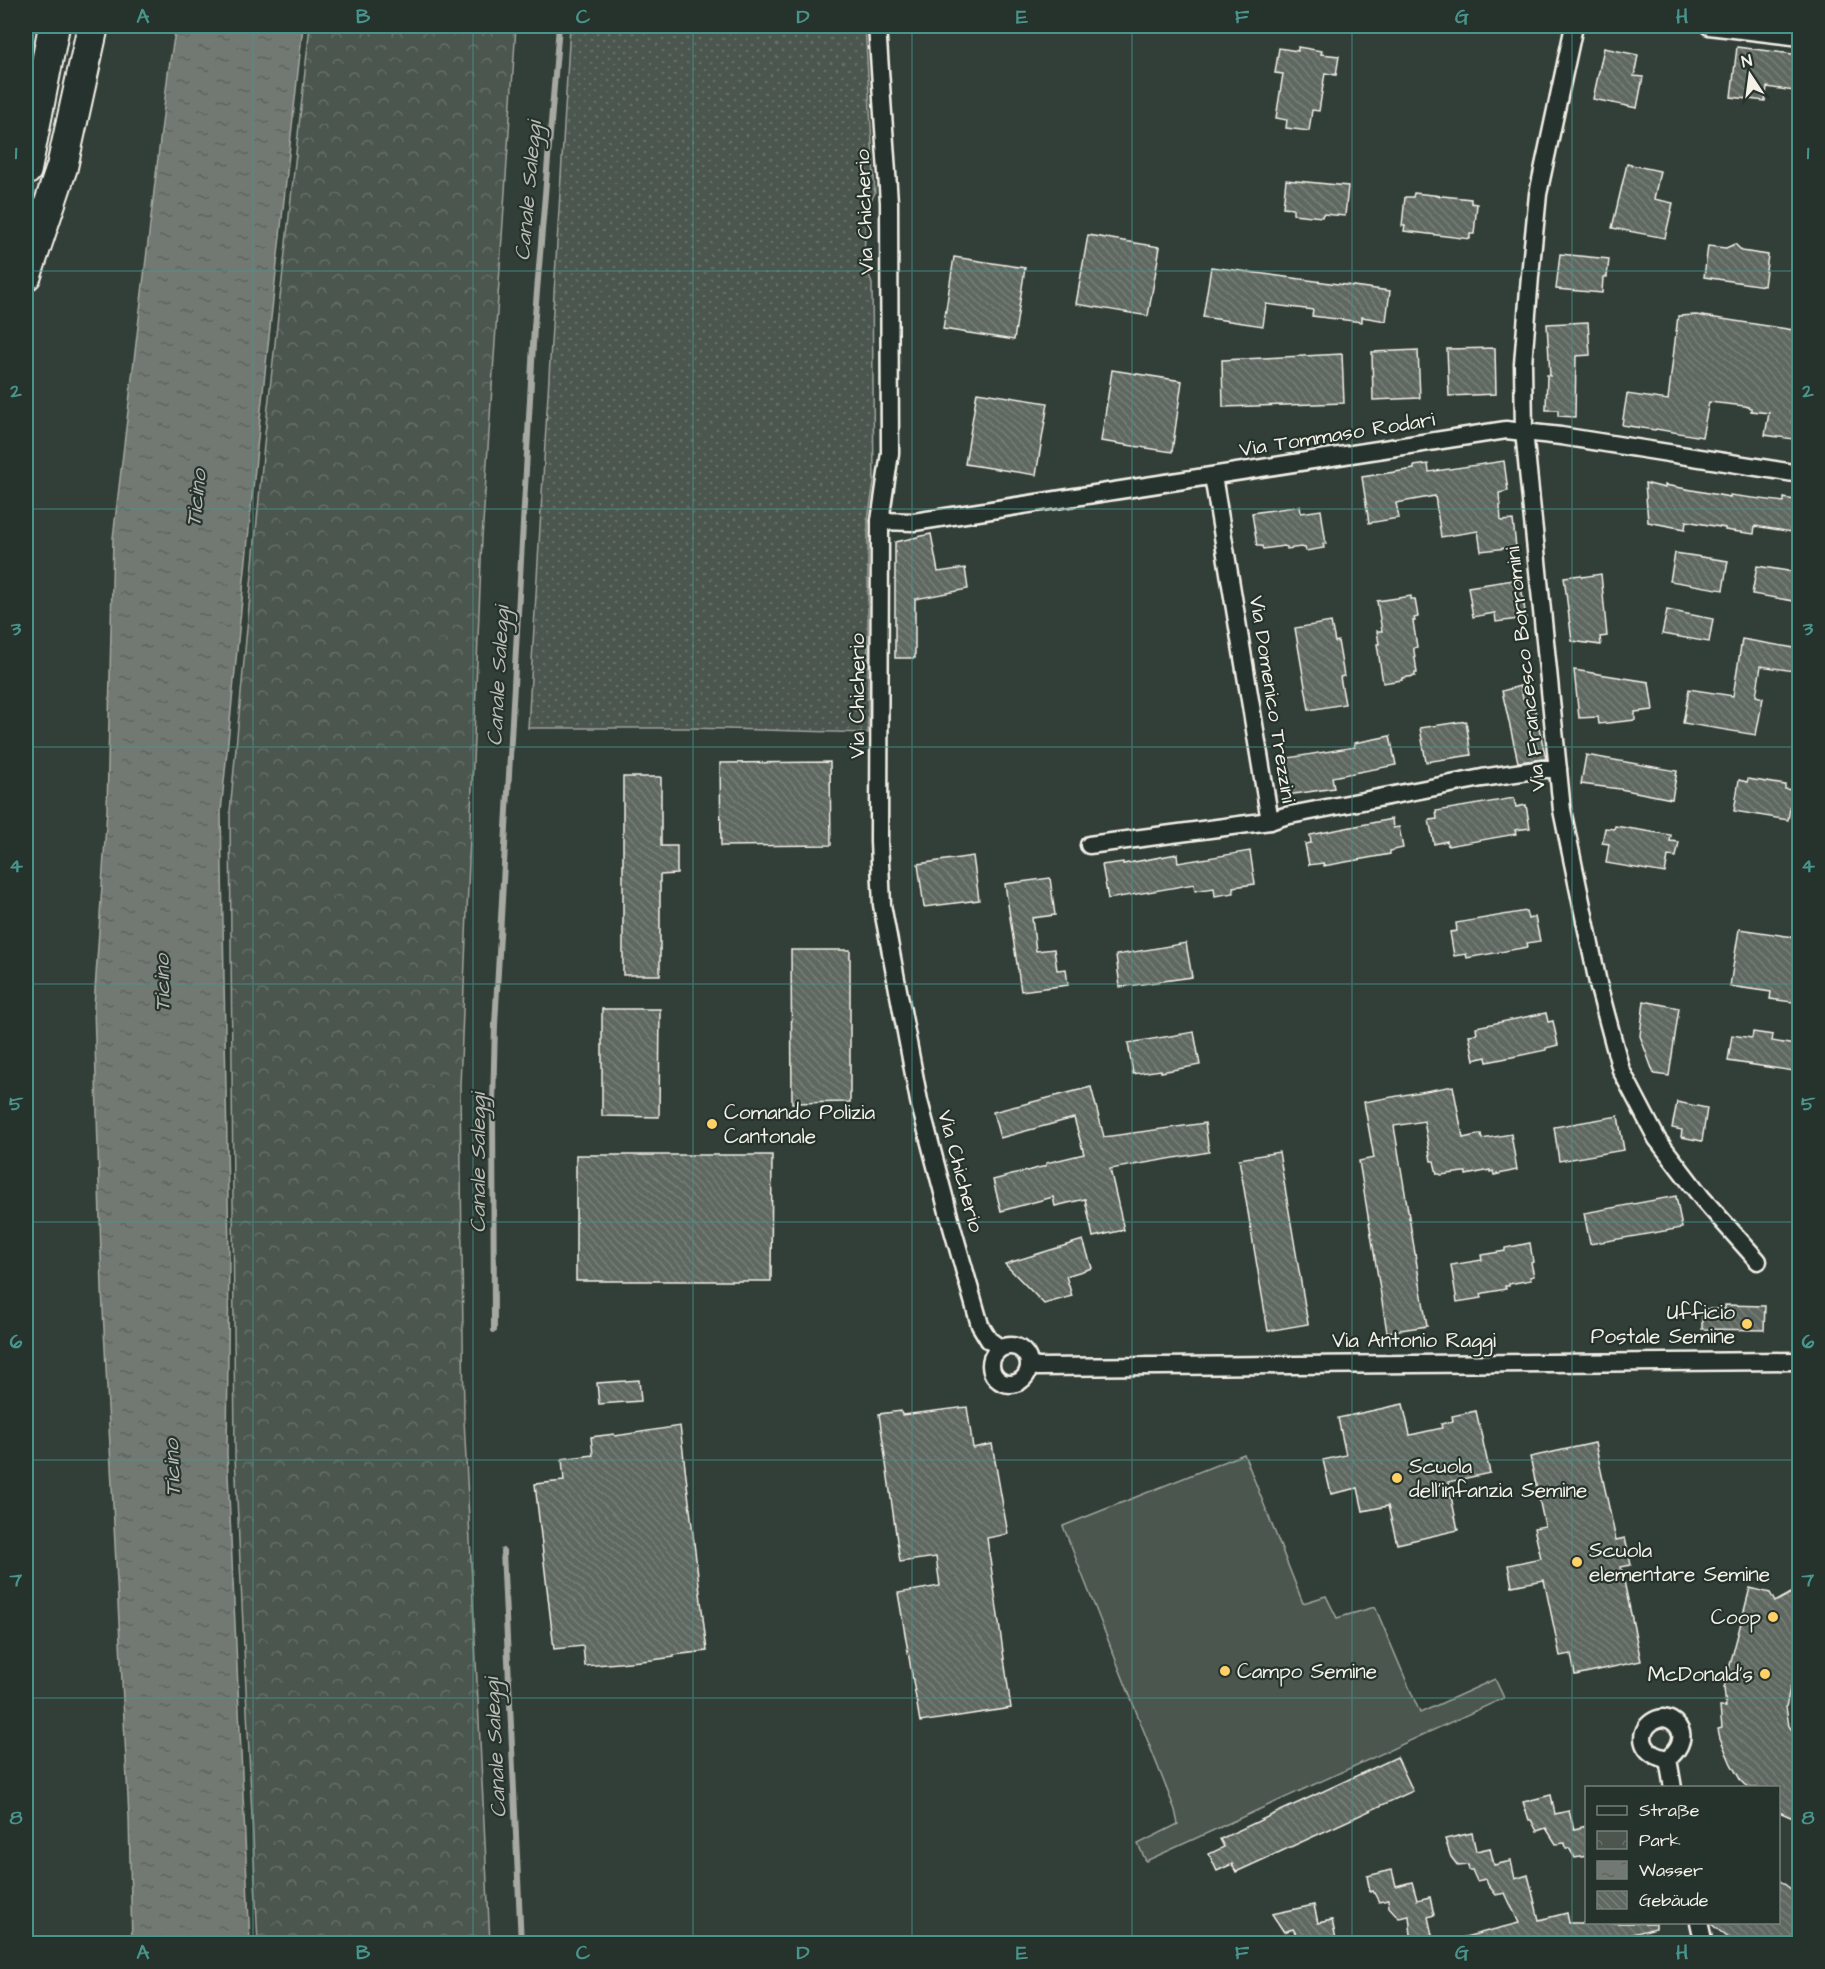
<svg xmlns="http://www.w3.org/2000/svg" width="1825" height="1969" font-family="'Architects Daughter',sans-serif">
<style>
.grass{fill:url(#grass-dots);stroke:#a0a49c;stroke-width:1.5}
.park{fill:url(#park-crowns);stroke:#a0a49c;stroke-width:1.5}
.pitch{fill:#4c564f;stroke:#a0a49c;stroke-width:1.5}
.water{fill:url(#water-ripples);stroke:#a6a9a1;stroke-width:1.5}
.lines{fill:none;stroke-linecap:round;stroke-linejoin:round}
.stream{stroke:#a6a9a1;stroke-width:6}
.building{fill:url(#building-back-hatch);stroke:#f4f1e8;stroke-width:1.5}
.street-casing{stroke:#f4f1e8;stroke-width:21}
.highway-casing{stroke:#f4f1e8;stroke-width:34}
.street{stroke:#26332d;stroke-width:16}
.highway{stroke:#26332d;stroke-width:30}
.grid{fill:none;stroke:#48958c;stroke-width:1.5;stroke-opacity:0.55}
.poi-dot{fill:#ffd166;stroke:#26332d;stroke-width:2}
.labels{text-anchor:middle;stroke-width:4.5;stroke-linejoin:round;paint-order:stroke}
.street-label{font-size:21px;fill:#f4f1e8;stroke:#26332d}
.poi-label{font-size:21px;fill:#f4f1e8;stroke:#26332d;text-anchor:start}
.water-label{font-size:22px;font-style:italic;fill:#babbb3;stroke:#26332d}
.neatline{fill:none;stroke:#48958c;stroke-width:2}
.grid-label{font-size:20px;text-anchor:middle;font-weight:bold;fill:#48958c}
</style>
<defs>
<pattern id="grass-dots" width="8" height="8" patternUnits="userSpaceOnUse" patternTransform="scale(1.5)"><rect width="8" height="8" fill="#4c564f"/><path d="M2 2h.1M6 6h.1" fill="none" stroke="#666f68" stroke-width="1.8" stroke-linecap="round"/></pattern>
<pattern id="park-crowns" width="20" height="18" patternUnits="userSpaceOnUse" patternTransform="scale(1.5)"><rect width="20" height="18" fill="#4c564f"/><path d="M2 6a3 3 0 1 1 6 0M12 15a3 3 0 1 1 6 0" fill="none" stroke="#666f68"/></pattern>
<pattern id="water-ripples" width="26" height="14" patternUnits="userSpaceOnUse" patternTransform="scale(1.5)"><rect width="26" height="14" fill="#727972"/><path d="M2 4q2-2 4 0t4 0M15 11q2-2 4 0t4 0" fill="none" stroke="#60635e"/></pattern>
<pattern id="building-back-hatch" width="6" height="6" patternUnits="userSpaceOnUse" patternTransform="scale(1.5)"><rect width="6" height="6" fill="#5f6861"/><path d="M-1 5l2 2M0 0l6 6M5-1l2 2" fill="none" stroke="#777e78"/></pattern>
</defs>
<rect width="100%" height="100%" fill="#323e38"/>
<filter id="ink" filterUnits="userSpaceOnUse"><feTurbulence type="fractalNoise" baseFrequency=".0167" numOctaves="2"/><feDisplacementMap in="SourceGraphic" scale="12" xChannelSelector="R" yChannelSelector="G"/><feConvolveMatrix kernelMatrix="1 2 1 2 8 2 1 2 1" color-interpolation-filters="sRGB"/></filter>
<g filter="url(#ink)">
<polygon class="grass" points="570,26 865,26 875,193 866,209 864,259 872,284 874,482 868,520 868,733 690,728 528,728"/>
<polygon class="park" points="310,26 516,26 482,538 460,1086 464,1419 490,1943 258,1943 235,1456 230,812 265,434"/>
<polygon class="pitch" points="1244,1454 1303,1603 1326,1596 1337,1618 1375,1607 1420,1713 1495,1679 1504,1698 1146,1861 1138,1844 1178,1824 1175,1810 1063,1526"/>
<polygon class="water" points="176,26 303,26 259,428 221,812 229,1255 227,1453 250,1944 132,1943 129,1818 102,1290 94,1006 107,810 113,538 168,73"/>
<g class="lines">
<g class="stream">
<polyline points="494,1330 493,1104 495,1025 534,327 559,26"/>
<polyline points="503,1551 521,1944"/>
</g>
</g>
<g class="building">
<polygon points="1298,47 1322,51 1321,54 1339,56 1336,75 1325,73 1319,111 1312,110 1309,131 1286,128 1287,120 1276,118 1283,74 1275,73 1279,48 1298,51"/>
<polygon points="1737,47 1800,55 1800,92 1767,87 1765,101 1731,97"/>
<polygon points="1604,48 1638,55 1634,76 1643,77 1637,108 1593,99"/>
<polygon points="1627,164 1660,171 1654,199 1673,203 1665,238 1612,228"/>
<polygon points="1286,180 1348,186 1345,216 1323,214 1322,217 1293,214 1293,208 1283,207"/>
<polygon points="1414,193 1471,199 1471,203 1477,204 1474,234 1470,234 1470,239 1404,231 1405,226 1402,226 1405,197 1413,197"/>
<polygon points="1088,235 1160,247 1148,316 1076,304"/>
<polygon points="1735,244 1742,251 1768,255 1764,286 1704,277 1708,246 1726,248"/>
<polygon points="1560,254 1609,259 1607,277 1603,277 1602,293 1556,289"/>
<polygon points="954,257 1025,268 1014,340 943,329"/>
<polygon points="1211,267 1390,291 1386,321 1362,317 1362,322 1312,316 1313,310 1266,304 1263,326 1203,317"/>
<polygon points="1696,315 1800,331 1800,373 1792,422 1800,423 1800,440 1765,435 1769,413 1751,411 1751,408 1745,406 1709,402 1702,437 1656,429 1655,430 1622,425 1627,394 1668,400 1678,316"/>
<polygon points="1588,322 1590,355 1576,356 1575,417 1558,416 1558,410 1546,410 1547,375 1550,376 1547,324"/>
<polygon points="1495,348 1496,394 1449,396 1447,349"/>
<polygon points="1418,350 1420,398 1373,400 1372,352"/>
<polygon points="1342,354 1344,403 1223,407 1222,360"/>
<polygon points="1112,370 1182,381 1172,452 1101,441"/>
<polygon points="977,392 1048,403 1036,475 965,464"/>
<polygon points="1504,461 1508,491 1499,493 1501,521 1513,520 1516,547 1481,551 1478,531 1441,537 1435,496 1396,503 1399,518 1369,523 1362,477 1414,469 1414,466 1428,464 1429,472"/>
<polygon points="1645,483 1665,488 1665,485 1730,497 1730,495 1784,502 1784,498 1800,501 1798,533 1755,526 1754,534 1725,530 1725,528 1686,521 1685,529 1648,522"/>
<polygon points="1300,506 1301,513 1321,510 1326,544 1323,544 1324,548 1306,551 1305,548 1301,547 1287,549 1287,547 1284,546 1263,549 1262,546 1257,546 1252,513"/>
<polygon points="931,534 938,572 965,568 968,589 915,599 915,658 895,658 895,542"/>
<polygon points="1675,553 1728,561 1723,590 1670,581"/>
<polygon points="1757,566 1800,573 1800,602 1752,594"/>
<polygon points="1601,574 1607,636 1600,637 1601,645 1572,641 1564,577 1581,575 1582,577"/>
<polygon points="1520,579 1526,618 1496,622 1495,613 1473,617 1468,587"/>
<polygon points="1411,596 1411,599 1415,599 1418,617 1414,618 1415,621 1413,621 1417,647 1414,648 1414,651 1417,673 1415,673 1415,676 1402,678 1402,680 1383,683 1377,644 1379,644 1377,631 1382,631 1377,601"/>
<polygon points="1667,610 1713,619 1709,642 1662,634"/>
<polygon points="1331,622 1335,642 1338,641 1344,676 1340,677 1345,704 1309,710 1295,628"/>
<polygon points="1742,639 1800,649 1800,672 1761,666 1756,696 1763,698 1756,735 1683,723 1689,689 1733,696"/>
<polygon points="1574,670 1649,682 1653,710 1635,712 1635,720 1599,724 1598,717 1579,718"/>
<polygon points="1520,686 1523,698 1532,696 1546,759 1518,762 1502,691"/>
<polygon points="1466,721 1471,755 1426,762 1420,728"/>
<polygon points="1390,736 1396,765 1332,777 1334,788 1288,795 1282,759 1355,747 1354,743"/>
<polygon points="1586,755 1677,771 1672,799 1620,789 1581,784"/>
<polygon points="830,762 831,845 721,846 720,763"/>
<polygon points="623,777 661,777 661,846 677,846 677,874 660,875 660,975 623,975"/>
<polygon points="1748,779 1785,785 1785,789 1793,790 1788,820 1734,811 1739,780 1747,782"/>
<polygon points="1514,798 1516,807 1526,805 1530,828 1515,830 1516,834 1448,846 1447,841 1434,844 1429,820 1437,819 1436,811"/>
<polygon points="1392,819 1393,828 1399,827 1403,848 1390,851 1390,854 1324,866 1323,863 1309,865 1305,844 1311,843 1310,835"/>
<polygon points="1615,826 1671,835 1670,841 1679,842 1676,857 1668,856 1665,873 1606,863 1609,844 1602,843 1605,828 1614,829"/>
<polygon points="1250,851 1255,884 1233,887 1234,893 1215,896 1214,888 1195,891 1194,884 1108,899 1102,865 1123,862 1123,864 1177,854 1178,863"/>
<polygon points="973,856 979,900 924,907 918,864"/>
<polygon points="1050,878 1055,915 1032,918 1036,951 1054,949 1057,970 1066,969 1068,985 1021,991 1005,884"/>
<polygon points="1526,911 1528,919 1535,917 1540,941 1527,943 1528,947 1467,958 1466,954 1454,956 1450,932 1457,931 1456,923"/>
<polygon points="1739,929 1800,938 1800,1003 1770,999 1771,992 1730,986"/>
<polygon points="1186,943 1192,977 1120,987 1116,955"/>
<polygon points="791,950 850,950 850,1102 792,1103"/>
<polygon points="1644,1001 1679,1008 1669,1076 1654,1074 1640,1036"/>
<polygon points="602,1009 660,1009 659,1117 602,1116"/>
<polygon points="1546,1013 1548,1022 1553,1021 1558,1045 1546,1048 1546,1050 1487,1062 1486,1057 1474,1060 1469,1035 1477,1034 1476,1027"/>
<polygon points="1194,1032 1200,1065 1161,1072 1161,1070 1133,1074 1128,1043"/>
<polygon points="1753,1032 1773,1035 1772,1041 1800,1046 1800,1072 1728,1061 1732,1035 1752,1038"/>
<polygon points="1453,1086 1463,1138 1481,1134 1482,1139 1511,1134 1517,1170 1494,1175 1493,1171 1490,1172 1490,1170 1466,1175 1466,1172 1463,1172 1441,1175 1440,1174 1437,1174 1434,1161 1431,1161 1424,1121 1394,1126 1427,1326 1387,1332 1359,1161 1374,1158 1364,1102"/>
<polygon points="1091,1087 1104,1137 1205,1123 1209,1152 1110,1169 1124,1230 1093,1237 1085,1199 1055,1206 1053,1197 1001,1211 993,1180 1046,1166 1046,1163 1084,1154 1074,1118 1000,1138 993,1112"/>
<polygon points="1677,1102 1707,1108 1702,1141 1681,1137 1682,1130 1672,1128"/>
<polygon points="1618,1116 1624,1150 1559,1161 1554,1127"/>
<polygon points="1279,1152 1308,1324 1268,1331 1239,1159"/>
<polygon points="576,1155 772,1155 771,1281 576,1281"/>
<polygon points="1676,1196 1682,1228 1590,1244 1584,1213"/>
<polygon points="1083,1240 1092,1268 1066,1276 1072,1296 1044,1304 1005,1264"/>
<polygon points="1530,1243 1533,1262 1531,1263 1534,1276 1530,1277 1531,1280 1509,1284 1509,1286 1505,1286 1506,1289 1484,1293 1481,1294 1482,1298 1457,1302 1451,1265 1482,1260 1481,1255 1505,1251 1505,1248"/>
<polygon points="1725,1305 1765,1306 1764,1330 1702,1329 1702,1309 1725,1309"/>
<polygon points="639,1380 641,1401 599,1404 597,1383"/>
<polygon points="1403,1404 1410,1435 1442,1428 1441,1424 1453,1421 1452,1416 1476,1411 1490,1473 1448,1482 1458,1530 1397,1544 1388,1506 1363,1511 1358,1488 1331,1494 1323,1460 1346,1455 1338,1418"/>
<polygon points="967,1407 973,1448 992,1444 1008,1534 987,1538 1011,1708 920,1722 898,1593 940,1586 936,1557 900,1562 879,1414 901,1411 902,1415"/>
<polygon points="680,1426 707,1651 674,1655 674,1657 652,1660 585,1666 583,1646 554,1649 535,1484 564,1481 562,1459 593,1455 591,1437 614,1434 615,1436"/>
<polygon points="1595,1443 1616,1540 1625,1538 1631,1565 1621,1567 1641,1661 1575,1675 1571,1654 1560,1656 1544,1580 1512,1586 1508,1565 1541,1558 1534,1528 1545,1526 1530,1457"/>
<polygon points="1750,1588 1770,1593 1775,1602 1800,1588 1800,1672 1790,1688 1786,1707 1789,1726 1800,1742 1800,1821 1779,1812 1779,1788 1748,1788 1741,1781 1731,1764 1720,1738 1718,1729 1722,1728 1720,1707 1726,1707 1724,1688"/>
<polygon points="1397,1757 1413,1791 1236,1872 1232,1864 1217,1871 1209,1854 1224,1847 1220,1839"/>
<polygon points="1551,1795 1555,1814 1569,1811 1574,1829 1587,1826 1587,1856 1575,1858 1569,1848 1566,1848 1565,1843 1556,1844 1546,1828 1537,1831 1531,1820 1529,1820 1523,1802"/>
<polygon points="1472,1833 1476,1851 1490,1848 1494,1865 1511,1861 1515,1879 1528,1875 1539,1920 1567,1913 1569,1923 1656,1923 1656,1928 1594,1944 1549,1944 1548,1940 1532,1944 1461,1944 1461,1938 1519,1923 1505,1893 1496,1895 1488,1885 1486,1879 1477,1881 1472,1870 1469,1870 1468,1865 1458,1866 1451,1857 1445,1839"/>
<polygon points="1392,1870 1396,1886 1412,1882 1417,1900 1430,1897 1434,1915 1428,1917 1434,1944 1412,1944 1409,1916 1399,1918 1389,1907 1388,1900 1379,1902 1373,1891 1370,1892 1367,1876"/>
<polygon points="1779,1880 1800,1896 1800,1944 1736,1944 1710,1923 1779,1923"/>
<polygon points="1314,1905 1318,1923 1332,1920 1336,1939 1313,1944 1302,1944 1293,1929 1284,1932 1272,1914"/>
</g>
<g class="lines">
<defs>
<g id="street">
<polyline points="877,26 889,202 890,453 880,521 879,842 882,905 919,1101 952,1227 980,1325 989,1340 1000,1348"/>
<polyline points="1574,26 1538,194 1530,276 1523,364 1524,431 1562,810 1599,988 1621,1070 1657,1139 1702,1198 1758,1261"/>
<polyline points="1709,26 1800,37"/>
<polyline points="1213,476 1270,821"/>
<polyline points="880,521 914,522 1506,430 1561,436 1800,474"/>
<polyline points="1089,845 1270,821 1285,816 1482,778 1542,769 1558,769"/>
<circle cx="1010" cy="1365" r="19"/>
<polyline points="1030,1365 1038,1367 1800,1361"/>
<path d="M1663,1718C1675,1719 1685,1731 1680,1743C1678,1750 1672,1755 1668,1759C1661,1758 1654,1756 1649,1751C1636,1738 1646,1720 1663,1718Z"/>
<polyline points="1668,1759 1673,1788"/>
<polyline points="1699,1922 1704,1944"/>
</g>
<g id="highway">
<polyline points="26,170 54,26"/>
<polyline points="26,275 62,167 93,26"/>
</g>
</defs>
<use href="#street" class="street-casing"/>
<use href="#highway" class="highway-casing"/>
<use href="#street" class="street"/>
<use href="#highway" class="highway"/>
</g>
</g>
<path class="grid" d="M253,26V1944M473,26V1944M693,26V1944M912,26V1944M1132,26V1944M1352,26V1944M1572,26V1944M26,271H1800M26,509H1800M26,747H1800M26,984H1800M26,1222H1800M26,1460H1800M26,1698H1800"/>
<g class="poi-dot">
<circle cx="712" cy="1124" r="6"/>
<circle cx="1747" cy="1324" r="6"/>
<circle cx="1397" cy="1478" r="6"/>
<circle cx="1577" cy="1562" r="6"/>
<circle cx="1773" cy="1617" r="6"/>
<circle cx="1225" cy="1671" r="6"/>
<circle cx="1765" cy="1674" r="6"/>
</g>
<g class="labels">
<g class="street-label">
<text transform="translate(864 212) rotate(-92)" y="7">Via Chicherio</text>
<text transform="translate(1337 434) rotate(-9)" y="7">Via Tommaso Rodari</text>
<text transform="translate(1525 669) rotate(-96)" y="7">Via Francesco Borromini</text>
<text transform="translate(857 696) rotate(-90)" y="7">Via Chicherio</text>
<text transform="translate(1273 699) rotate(81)" y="7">Via Domenico Trezzini</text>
<text transform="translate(961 1171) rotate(75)" y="7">Via Chicherio</text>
<text x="1414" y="1347">Via Antonio Raggi</text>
</g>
<g class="poi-label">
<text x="724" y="1119">Comando Polizia<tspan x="724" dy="24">Cantonale</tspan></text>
<text x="1735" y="1319" text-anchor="end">Ufficio<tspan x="1735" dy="24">Postale Semine</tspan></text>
<text x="1409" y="1473">Scuola<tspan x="1409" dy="24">dell’infanzia Semine</tspan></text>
<text x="1589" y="1557">Scuola<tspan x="1589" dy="24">elementare Semine</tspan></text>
<text x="1761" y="1624" text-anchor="end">Coop</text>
<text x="1237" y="1678">Campo Semine</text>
<text x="1753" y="1681" text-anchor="end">McDonald's</text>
</g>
<g class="water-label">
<text transform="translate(527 191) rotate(-85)" y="8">Canale Saleggi</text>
<text transform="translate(195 498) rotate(-84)" y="8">Ticino</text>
<text transform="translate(497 676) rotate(-87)" y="8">Canale Saleggi</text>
<text transform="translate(161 983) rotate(-91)" y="8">Ticino</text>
<text transform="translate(477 1163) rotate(-90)" y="8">Canale Saleggi</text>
<text transform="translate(171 1468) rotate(-92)" y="8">Ticino</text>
<text transform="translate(494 1748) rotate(-93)" y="8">Canale Saleggi</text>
</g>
</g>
<rect width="1825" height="1969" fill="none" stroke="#26332d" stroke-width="66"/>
<rect x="1585" y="1786" width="195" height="138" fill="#26332d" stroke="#787f78" stroke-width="1.5"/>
<rect x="1597" y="1806" width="30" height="9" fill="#26332d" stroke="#787f78" stroke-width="1.5"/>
<text x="1639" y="1816" font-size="18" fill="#f4f1e8">Straße</text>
<rect x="1597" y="1831" width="30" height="18" fill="url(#park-crowns)" stroke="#787f78" stroke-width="1.5"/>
<text x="1639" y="1846" font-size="18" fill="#f4f1e8">Park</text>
<rect x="1597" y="1861" width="30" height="18" fill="url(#water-ripples)" stroke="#787f78" stroke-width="1.5"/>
<text x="1639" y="1876" font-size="18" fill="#f4f1e8">Wasser</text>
<rect x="1597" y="1891" width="30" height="18" fill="url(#building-back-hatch)" stroke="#787f78" stroke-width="1.5"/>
<text x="1639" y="1906" font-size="18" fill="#f4f1e8">Gebäude</text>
<g transform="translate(1750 75) rotate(347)" stroke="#26332d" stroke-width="4.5" paint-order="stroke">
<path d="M0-4.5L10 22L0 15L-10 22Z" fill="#f4f1e8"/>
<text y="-9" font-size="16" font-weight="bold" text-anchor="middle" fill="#f4f1e8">N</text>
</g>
<rect x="33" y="33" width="1759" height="1903" class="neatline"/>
<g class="grid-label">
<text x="143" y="23">A</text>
<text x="363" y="23">B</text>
<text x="583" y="23">C</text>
<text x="803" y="23">D</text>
<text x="1022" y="23">E</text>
<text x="1242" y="23">F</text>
<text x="1462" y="23">G</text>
<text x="1682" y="23">H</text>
<text x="16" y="159">1</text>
<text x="1808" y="159">1</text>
<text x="16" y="397">2</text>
<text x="1808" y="397">2</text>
<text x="16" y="635">3</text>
<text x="1808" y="635">3</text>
<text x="16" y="872">4</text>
<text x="1808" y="872">4</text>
<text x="16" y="1110">5</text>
<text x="1808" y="1110">5</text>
<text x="16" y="1348">6</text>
<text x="1808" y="1348">6</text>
<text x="16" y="1586">7</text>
<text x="1808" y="1586">7</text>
<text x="16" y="1824">8</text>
<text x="1808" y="1824">8</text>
<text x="143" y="1959">A</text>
<text x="363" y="1959">B</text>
<text x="583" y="1959">C</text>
<text x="803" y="1959">D</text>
<text x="1022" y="1959">E</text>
<text x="1242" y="1959">F</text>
<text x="1462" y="1959">G</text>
<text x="1682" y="1959">H</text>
</g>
</svg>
